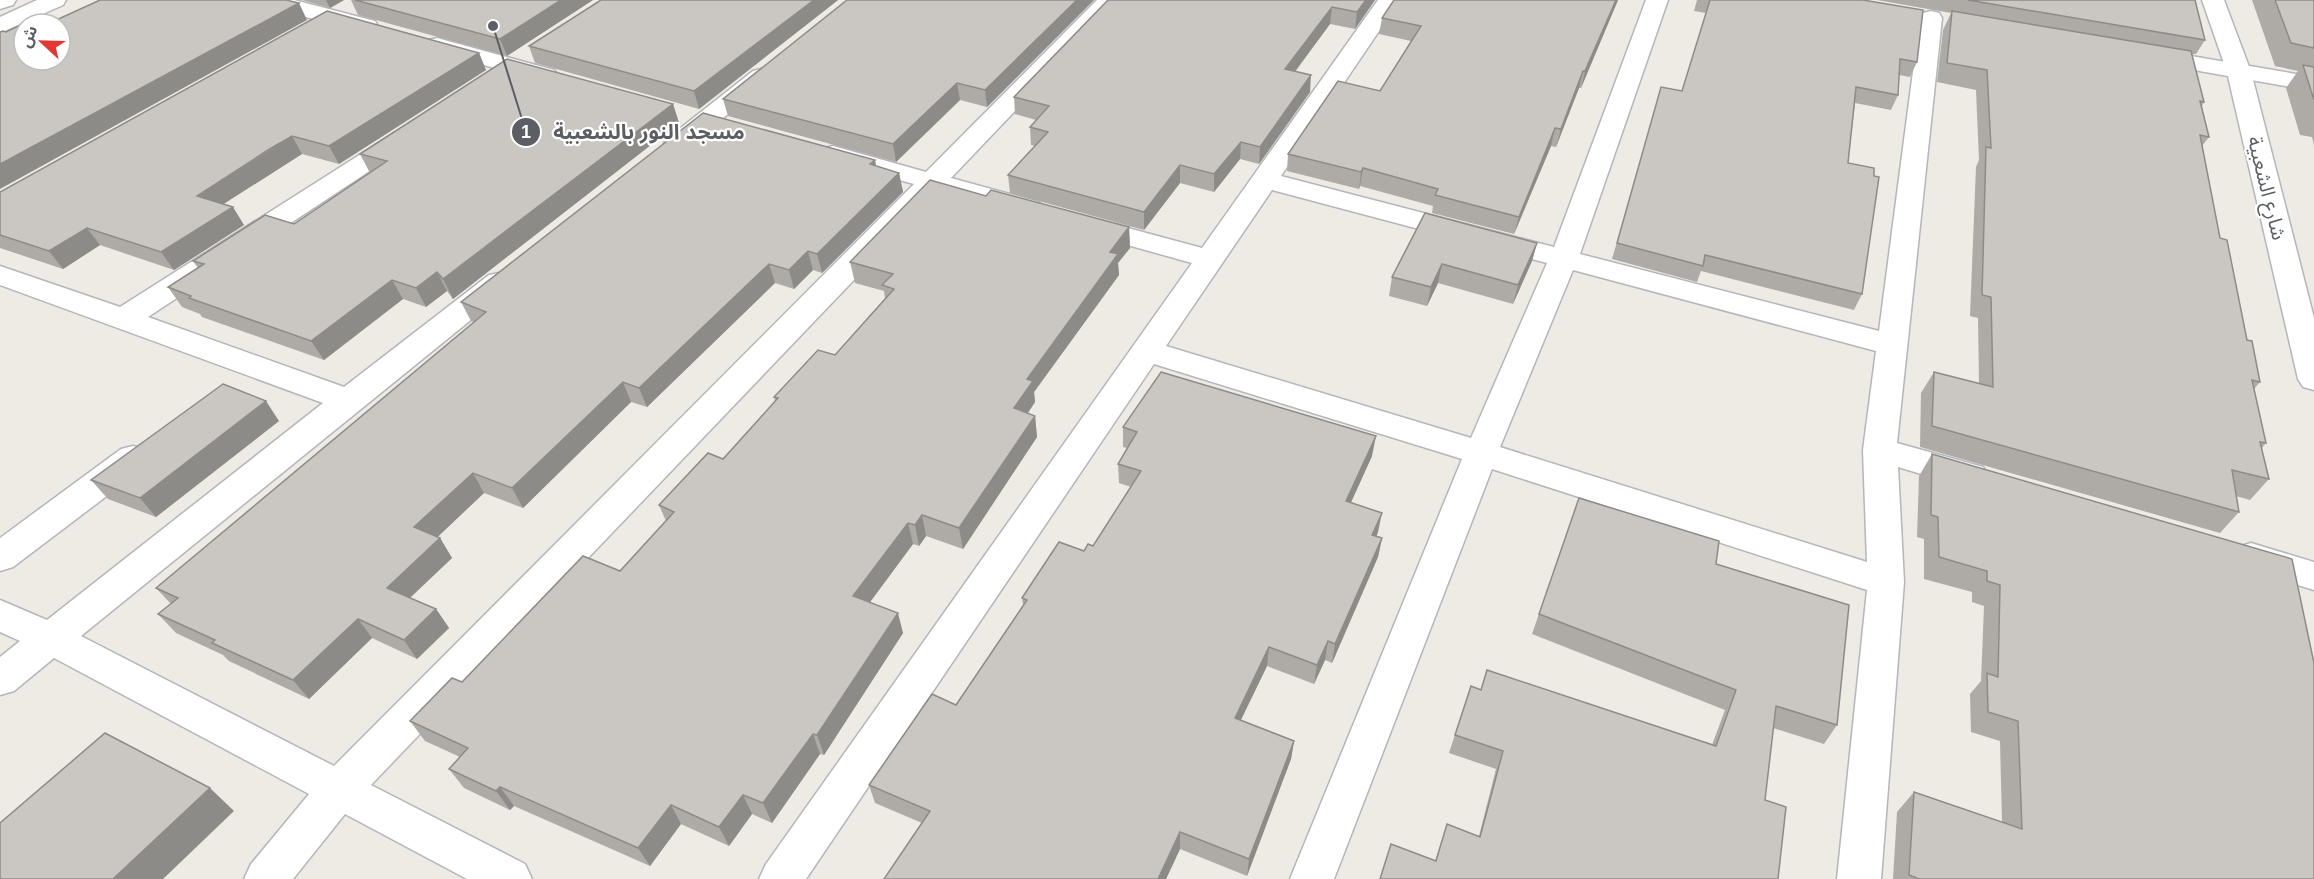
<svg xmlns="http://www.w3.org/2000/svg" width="2314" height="879" font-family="Arial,'Noto Sans Arabic',sans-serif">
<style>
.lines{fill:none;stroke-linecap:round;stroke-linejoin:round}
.minor-casing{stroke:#b3b6ba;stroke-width:3}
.tertiary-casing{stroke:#b3b6ba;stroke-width:3}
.minor{fill:#fff;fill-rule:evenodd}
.tertiary{fill:#fff;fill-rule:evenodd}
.wall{fill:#aeaba7}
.shaded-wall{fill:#8d8b88}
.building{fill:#cac7c2;stroke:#8d8b88;stroke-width:1.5;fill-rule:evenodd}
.labels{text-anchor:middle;stroke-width:4.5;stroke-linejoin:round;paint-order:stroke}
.street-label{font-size:20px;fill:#5b5f63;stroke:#fff}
.leader{fill:none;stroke:#5b5f63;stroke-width:2}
.callout-dot{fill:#5b5f63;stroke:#fff;stroke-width:2}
.mark-label{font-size:18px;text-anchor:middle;font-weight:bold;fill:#fff}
.callout-label{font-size:21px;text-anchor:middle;font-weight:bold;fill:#5b5f63;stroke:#fff;stroke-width:4.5;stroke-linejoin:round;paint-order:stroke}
</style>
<rect width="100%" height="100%" fill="#edebe3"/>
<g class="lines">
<defs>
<g id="minor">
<polygon points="0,0 16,0 13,5 0,9"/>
<polygon points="257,0 294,0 375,21 378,26 375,31 367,33 260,5"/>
<polygon points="1097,0 1121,0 951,178 1039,202 1043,208 1039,214 1029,216 939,191 371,785 525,864 532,879 467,879 345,814 293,879 244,879 251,864 309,794 54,658 14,691 0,695 0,657 20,641 0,632 0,600 47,620 323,403 0,285 0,266 120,307 394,133 403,130 412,133 416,138 412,143 148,317 344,387 489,275 499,273 509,275 514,282 509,289 81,636 334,766 914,184 824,160 820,154 824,148 833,146 926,172"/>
<path d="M1378,0H1400L1281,176L1554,247L1646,0H1668L1580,254L1879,331L1920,18L1923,13L1931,11L1939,13L1942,18L1897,443L1983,467L1988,476L1983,485L1971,489L1898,467L1904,582L1881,879H1837L1867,590L1492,469L1334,879H1290L1462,459L1154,364L806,879H759L766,864L1192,263L1077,231L1073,225L1077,219L1087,217L1202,248ZM1272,190L1547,263L1471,438L1166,346ZM1573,270L1876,351L1863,450L1867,562L1500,447Z"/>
<polygon points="437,38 554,70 558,75 554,80 546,82 429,50 425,45 429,40"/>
<polygon points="2150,49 2314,77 2314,91 2142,61 2138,56 2142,51"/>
<polygon points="761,69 769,71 773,76 769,81 686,148 677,151 668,148 664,143 668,138 753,71"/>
<polygon points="133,446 145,449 150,458 145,467 13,567 0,571 0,538 121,449"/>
<polygon points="2251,543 2314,562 2314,590 2238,567 2233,557 2238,547"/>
</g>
<g id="tertiary">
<polygon points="37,0 66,0 63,5 0,33 0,17"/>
<polygon points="2202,0 2224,0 2251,72 2314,318 2314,390 2303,387 2298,379 2227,72"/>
</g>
</defs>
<use href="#minor" class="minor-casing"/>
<use href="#tertiary" class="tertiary-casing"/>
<use href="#minor" class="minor"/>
<use href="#tertiary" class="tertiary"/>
</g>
<g class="wall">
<polygon points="302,0 344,0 330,8"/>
<polygon points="351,0 593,0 507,56 358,15"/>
<polygon points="601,0 838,0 699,109 535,63 529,46"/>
<polygon points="847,0 1094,0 987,107 960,100 896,162 728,116 723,99"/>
<polygon points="1108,0 1375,0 1355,29 1330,24 1295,72 1310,92 1259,164 1240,159 1214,192 1180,183 1144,230 1010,193 1008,175 1035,146 1031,145 1030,127 1036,120 1015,114 1014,97"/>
<polygon points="1618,0 1581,88 1579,88 1556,147 1551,146 1514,234 1432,213 1433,206 1360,186 1359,189 1287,171 1288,154 1380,91 1411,41 1379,34 1382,18"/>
<polygon points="1697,0 1863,0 1917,62 1910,77 1899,75 1898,95 1891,110 1855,103 1848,163 1862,294 1854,310 1701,271 1697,282 1612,259 1657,102 1682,91 1706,13 1694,11"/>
<polygon points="1877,0 2195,0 2205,40 2196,54 2192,54 2204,102 2202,106 2209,137 2202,146 2220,238 2247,340 2260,382 2254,389 2266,443 2262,448 2269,479 2250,500 2236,496 2239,512 2220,533 1920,447 1921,393 1934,372 1979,384 1978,318 1970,316 1976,167 1979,160 1976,90 1937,82 1943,30 1951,13"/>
<polygon points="2252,0 2314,0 2314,145 2312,137 2300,135 2286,88 2298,71 2275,66"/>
<polygon points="479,53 486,70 339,164 302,154 223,204 244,225 174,270 100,245 63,269 0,248 0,192"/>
<polygon points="673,104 679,123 453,299 447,291 426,307 403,299 324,360 202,317 200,314 182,307 168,287 198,268 193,261 294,224 370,173 360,154"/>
<polygon points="875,160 876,166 899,173 903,192 822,273 813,270 794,289 775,283 647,407 631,402 523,508 484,493 437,537 440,538 452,558 410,598 436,609 449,628 417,659 372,638 309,699 229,661 223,655 176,633 158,614 171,604 156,588 474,322 471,321 461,302"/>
<polygon points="986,196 1129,227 1130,248 1118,263 1119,275 1034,392 1035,402 1028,413 1035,416 1037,437 963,549 926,536 919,546 913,544 870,602 903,633 824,755 820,754 772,823 752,814 729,846 681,824 650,866 514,806 510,810 464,788 449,769 460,757 425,741 410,721 462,682 620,571 666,521 659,505 723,459 775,401 774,397 835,355 885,299 884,291 855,283 850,262"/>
<polygon points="1425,213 1537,243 1532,261 1513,304 1438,283 1427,306 1389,296 1392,277"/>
<polygon points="279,421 156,517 108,499 91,480"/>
<polygon points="1123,427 1372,456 1351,502 1378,532 1376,536 1382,538 1378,557 1332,663 1325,660 1314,684 1267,666 1241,720 1294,741 1291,759 1247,876 1180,849 1166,879 884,879 922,823 875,803 869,785 956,705 1023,605 1022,598 1084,551 1093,546 1131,487 1119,483 1118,464 1127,448 1123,447"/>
<polygon points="1932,454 2314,879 1893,879 1897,812 1914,792 2002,822 2000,741 1971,732 1970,694 1981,681 1984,606 1972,602 1972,592 1924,579 1924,539 1917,537 1919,476"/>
<polygon points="1579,498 1716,564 1837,725 1824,744 1773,728 1435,861 1447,824 1479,836 1496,769 1449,753 1471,686 1481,690 1712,745 1725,710 1532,634"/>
</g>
<g class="shaded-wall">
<polygon points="326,0 344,0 330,8"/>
<polygon points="561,0 593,0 507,56 500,39"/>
<polygon points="814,0 838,0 699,109 694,91"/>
<polygon points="1077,0 1094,0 987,107 985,90"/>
<polygon points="1366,0 1375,0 1355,29 1357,12"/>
<polygon points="1616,0 1618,0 1581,88 1585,71"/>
<polygon points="299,3 307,20 0,189 0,164"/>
<polygon points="1332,7 1330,24 1284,86 1285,69"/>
<polygon points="479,53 486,70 339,164 329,146"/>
<polygon points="1583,71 1579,88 1556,147 1561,129"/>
<polygon points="1311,75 1310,92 1259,164 1260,147"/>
<polygon points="957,83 960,100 896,162 893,144"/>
<polygon points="673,104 679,123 453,299 443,279"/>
<polygon points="1555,128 1551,146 1514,234 1519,217"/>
<polygon points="292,136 302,154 208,214 197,196"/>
<polygon points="1241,142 1240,159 1214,192 1214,174"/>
<polygon points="875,160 878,179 870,164"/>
<polygon points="1180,165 1180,183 1144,230 1144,212"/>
<polygon points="1363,168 1360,186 1359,189 1361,172"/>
<polygon points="899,173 903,192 822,273 817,254"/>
<polygon points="233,207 244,225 174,270 161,252"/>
<polygon points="1129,227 1130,248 1118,263 1119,275 1034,392 1035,402 1016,430 1014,408 1027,379 1110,252"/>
<polygon points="87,228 100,245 63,269 49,251"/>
<polygon points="1537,243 1532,261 1513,304 1518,285"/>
<polygon points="808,251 813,270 794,289 789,270"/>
<polygon points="769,264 775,283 647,407 639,388"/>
<polygon points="1442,264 1438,283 1427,306 1431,287"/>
<polygon points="437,272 447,291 426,307 416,288"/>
<polygon points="392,280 403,299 324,360 311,341"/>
<polygon points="623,382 631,402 523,508 512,488"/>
<polygon points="266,401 279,421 156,517 140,498"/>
<polygon points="1035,416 1037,437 963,549 959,528"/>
<polygon points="1376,436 1372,456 1343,520 1346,501"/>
<polygon points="473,473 484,493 427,547 414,527"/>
<polygon points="1382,513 1378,532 1369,554 1372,535"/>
<polygon points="922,515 926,536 919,546 915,525"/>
<polygon points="908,523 913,544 859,617 853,596"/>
<polygon points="440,538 452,558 400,607 387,588"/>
<polygon points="1382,538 1378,557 1332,663 1335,644"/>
<polygon points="436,609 449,628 417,659 404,640"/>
<polygon points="898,613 903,633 824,755 817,735"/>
<polygon points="358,619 372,638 309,699 293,680"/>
<polygon points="1328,641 1325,660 1314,684 1317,665"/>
<polygon points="1269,647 1267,666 1233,736 1235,718"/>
<polygon points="813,734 820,754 772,823 763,803"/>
<polygon points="1294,741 1291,759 1247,876 1249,859"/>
<polygon points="500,787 514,806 510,810 496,791"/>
<polygon points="210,788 234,811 163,879 113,879"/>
<polygon points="743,795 752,814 729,846 719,827"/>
<polygon points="671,805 681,824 650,866 638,848"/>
<polygon points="1180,832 1180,849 1166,879 1158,879"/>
</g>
<g class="building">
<path d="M100,0H286L299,3L0,164V32L3,31L6,32L37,17L52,22ZM24,24H60V60H24Z"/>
<polygon points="355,0 561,0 500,39"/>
<polygon points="601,0 814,0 694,91 529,46"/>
<polygon points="847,0 1077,0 985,90 957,83 893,144 723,99"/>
<polygon points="1108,0 1366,0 1357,12 1332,7 1285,69 1311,75 1260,147 1241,142 1214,174 1180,165 1144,212 1008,175 1048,132 1030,127 1049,106 1014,97"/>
<polygon points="1394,0 1616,0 1585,71 1583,71 1561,129 1555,128 1519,217 1435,195 1438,189 1363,168 1361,172 1288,154 1338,81 1380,91 1421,26 1382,18"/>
<polygon points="1710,0 1863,0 1923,10 1917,62 1900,59 1898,95 1856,87 1848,163 1874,168 1874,176 1879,177 1862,294 1705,255 1703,266 1617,243 1661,87 1682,91"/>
<polygon points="1968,0 2195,0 2205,40"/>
<polygon points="2275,0 2314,0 2314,48 2291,43"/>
<polygon points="327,11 479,53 329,146 292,136 268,150 197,196 233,207 161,252 87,228 49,251 0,235 0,192"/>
<polygon points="1952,11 2191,51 2204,102 2200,101 2209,137 2200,135 2220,238 2227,240 2247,340 2252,341 2260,382 2252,380 2266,443 2260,442 2269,479 2232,470 2239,512 1932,426 1934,372 1993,387 1991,297 1982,295 1986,147 1991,148 1987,70 1947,63"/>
<polygon points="507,59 673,104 443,279 437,272 416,288 392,280 311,341 189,298 191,296 168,287 204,264 193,261 265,215 294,224 387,161 360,154"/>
<polygon points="2303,65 2314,67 2314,100"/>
<polygon points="703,113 875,160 870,164 899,173 817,254 808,251 789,270 769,264 639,388 623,382 512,488 473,473 414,527 440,538 387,588 436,609 404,640 358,619 293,680 212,643 215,640 158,614 178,598 156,588 486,312 461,302"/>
<polygon points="930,180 986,196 991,190 1129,227 1110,252 1118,254 1027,379 1033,381 1014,408 1035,416 959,528 922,515 915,525 908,523 853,596 898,613 817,735 813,734 763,803 743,795 719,827 671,805 638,848 500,787 496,791 449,769 468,748 410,721 452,678 462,682 583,556 620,571 674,512 659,505 708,453 723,459 778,398 774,397 818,350 835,355 894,289 882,285 893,274 850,262"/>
<polygon points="1425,213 1537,243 1518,285 1442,264 1431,287 1392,277"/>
<polygon points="1161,372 1376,436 1346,501 1382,513 1372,535 1382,538 1335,644 1328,641 1317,665 1269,647 1235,718 1294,741 1249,859 1180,832 1158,879 884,879 930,811 869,785 932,694 956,705 1027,600 1022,598 1059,542 1084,551 1088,544 1093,546 1141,471 1118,464 1137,432 1123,427"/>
<polygon points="223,384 266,401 140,498 91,480"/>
<polygon points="1932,454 2292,559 2314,663 2314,879 1919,879 1909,875 1914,792 2022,829 2018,721 1988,712 1987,673 1998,677 2000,585 1987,581 1987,571 1939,557 1938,517 1931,515"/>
<polygon points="1579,498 1719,541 1716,564 1849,605 1837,725 1776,706 1765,800 1786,807 1778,879 1380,879 1391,844 1436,861 1447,824 1480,837 1503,751 1455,735 1471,686 1481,690 1487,670 1716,746 1736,690 1539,614"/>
<polygon points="105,733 210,788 113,879 0,879 0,823"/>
</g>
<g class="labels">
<g class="street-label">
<text transform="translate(2267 188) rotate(76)" y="7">شارع الشعبية</text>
</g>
</g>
<path class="leader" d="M493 26L526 132"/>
<g class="callout-dot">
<circle cx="493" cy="26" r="6"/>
<circle cx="526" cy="132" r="15"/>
</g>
<g class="mark-label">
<text x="526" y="138">1</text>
</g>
<g class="callout-label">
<text x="649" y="139">مسجد النور بالشعبية</text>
</g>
<g transform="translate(42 42) rotate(292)"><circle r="28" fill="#ffffff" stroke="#bdbfc1" stroke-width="1.5"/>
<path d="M0-4.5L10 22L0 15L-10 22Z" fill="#e53732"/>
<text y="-9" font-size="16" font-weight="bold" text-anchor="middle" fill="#5b5f63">ش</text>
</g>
</svg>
